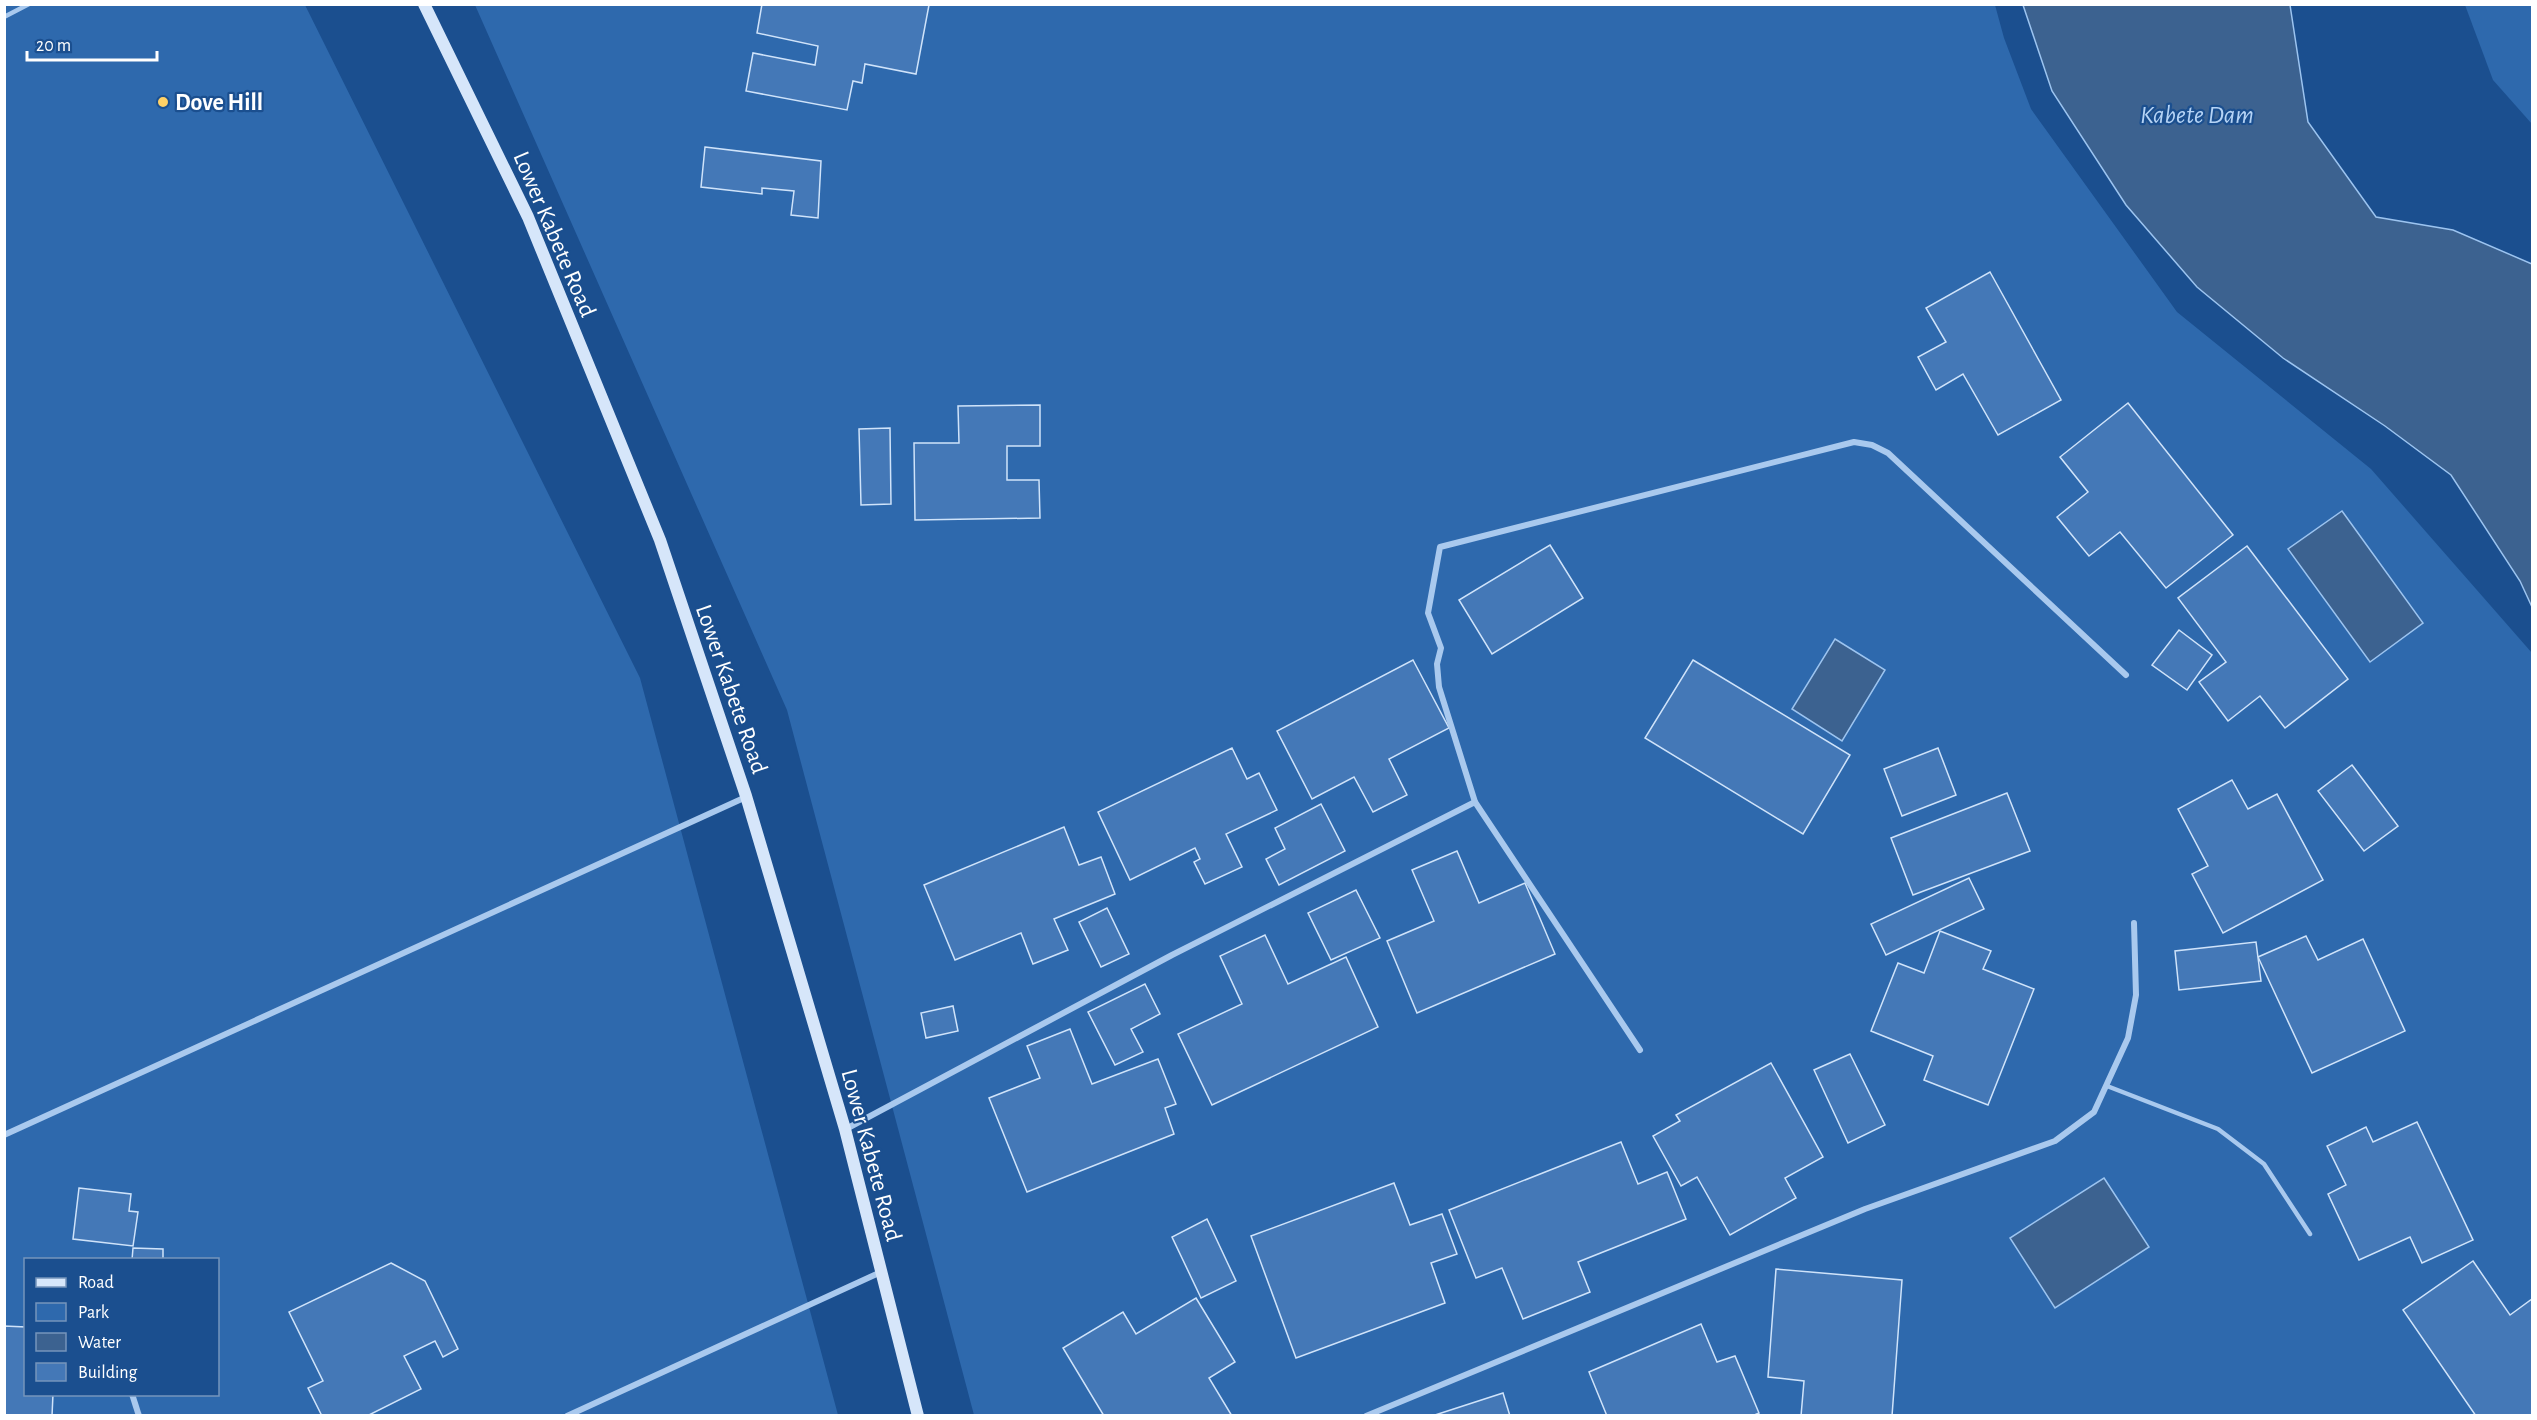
<svg xmlns="http://www.w3.org/2000/svg" width="2537" height="1420" font-family="'Alegreya Sans',sans-serif">
<style>
.green{fill:#2e69ad;fill-rule:evenodd}
.water{fill:#3c6290;stroke:#9cc4f0;stroke-width:1.5}
.building{fill:#4478b7;stroke:#cfe3fa;stroke-width:1.5}
.lines{fill:none;stroke-linecap:round;stroke-linejoin:round}
.lane{stroke:#a9c9ee;stroke-width:4.5}
.street{stroke:#a9c9ee;stroke-width:6}
.secondary{stroke:#d6e6fa;stroke-width:12}
.poi-dot{fill:#ffd166;stroke:#1b4f8f;stroke-width:2}
.labels{text-anchor:middle;stroke-width:4.5;stroke-linejoin:round;paint-order:stroke}
.poi-label{font-size:24px;font-weight:bold;fill:#fff;stroke:#1b4f8f;text-anchor:start}
.street-label{font-size:24px;fill:#fff;stroke:#1b4f8f}
.water-label{font-size:26px;font-style:italic;fill:#b5d3f5;stroke:#1b4f8f}
</style>
<rect width="100%" height="100%" fill="#1b4f8f"/>
<g class="green">
<path d="M5,5H305L640,678L838,1415H5ZM26,1260H218V1394H26Z"/>
<polygon points="475,5 1995,5 2004,38 2031,109 2177,312 2371,469 2532,653 2532,1415 974,1415 787,710"/>
<polygon points="2465,5 2532,5 2532,124 2493,80"/>
</g>
<g class="water">
<polygon points="2023,5 2290,5 2308,122 2376,217 2453,230 2532,264 2532,607 2520,581 2451,475 2385,426 2283,358 2197,287 2126,205 2052,91"/>
<polygon points="2342,511 2423,623 2370,662 2288,549"/>
<polygon points="1835,639 1885,670 1842,741 1792,709"/>
<polygon points="2104,1178 2149,1247 2055,1308 2010,1238"/>
</g>
<g class="building">
<polygon points="762,4 929,5 916,74 865,64 862,83 853,81 847,110 746,91 753,53 815,65 818,46 757,33"/>
<polygon points="705,147 821,161 818,218 791,215 794,191 762,188 762,194 701,187"/>
<polygon points="1990,272 2061,400 1998,435 1963,374 1936,390 1918,357 1946,342 1926,308"/>
<polygon points="2128,403 2233,535 2166,588 2120,532 2089,556 2057,517 2088,492 2060,457"/>
<polygon points="1040,405 1040,446 1007,446 1007,480 1039,480 1040,518 915,520 914,443 959,443 958,406"/>
<polygon points="890,428 891,504 861,505 859,429"/>
<polygon points="1550,545 1583,598 1492,654 1459,600"/>
<polygon points="2247,546 2348,679 2285,728 2260,696 2228,721 2199,682 2226,662 2178,598"/>
<polygon points="2179,630 2212,655 2187,690 2152,665"/>
<polygon points="1413,660 1449,728 1389,759 1407,795 1373,812 1354,777 1312,799 1277,731"/>
<polygon points="1693,660 1850,755 1803,834 1645,738"/>
<polygon points="1232,748 1247,779 1259,773 1277,810 1226,834 1242,867 1205,884 1194,862 1200,859 1195,848 1130,880 1098,812"/>
<polygon points="1938,748 1956,795 1902,816 1884,769"/>
<polygon points="2352,765 2398,826 2364,851 2318,791"/>
<polygon points="2232,780 2248,809 2277,794 2323,880 2223,933 2192,874 2208,866 2178,809"/>
<polygon points="2007,793 2030,851 1913,895 1891,838"/>
<polygon points="1321,804 1345,851 1279,885 1266,859 1285,849 1275,828"/>
<polygon points="1064,827 1079,865 1101,857 1115,894 1054,919 1068,950 1033,964 1021,933 955,960 924,885"/>
<polygon points="1457,851 1479,903 1525,883 1555,954 1417,1013 1387,941 1434,921 1412,870"/>
<polygon points="1969,878 1984,909 1886,955 1871,924"/>
<polygon points="1356,890 1380,938 1331,960 1308,913"/>
<polygon points="1107,908 1129,954 1101,967 1079,922"/>
<polygon points="1940,931 1991,951 1983,969 2034,989 1988,1105 1924,1080 1933,1056 1871,1031 1898,963 1924,973"/>
<polygon points="1265,935 1288,984 1346,957 1378,1027 1212,1105 1178,1034 1242,1004 1220,956"/>
<polygon points="2306,936 2318,960 2363,939 2405,1031 2312,1073 2258,957"/>
<polygon points="2256,942 2261,981 2179,990 2175,951"/>
<polygon points="1145,984 1160,1014 1131,1029 1143,1052 1115,1065 1088,1012"/>
<polygon points="953,1006 958,1031 926,1038 921,1013"/>
<polygon points="1070,1029 1092,1084 1158,1059 1176,1104 1165,1108 1174,1134 1027,1192 989,1098 1040,1078 1027,1046"/>
<polygon points="1850,1054 1885,1125 1848,1143 1814,1070"/>
<polygon points="1771,1063 1823,1157 1785,1178 1796,1198 1730,1235 1697,1177 1681,1186 1653,1136 1680,1121 1676,1115"/>
<polygon points="2417,1122 2473,1240 2422,1263 2410,1237 2359,1260 2328,1194 2346,1185 2327,1146 2366,1127 2373,1142"/>
<polygon points="1621,1142 1638,1184 1667,1172 1686,1219 1578,1262 1590,1292 1523,1319 1502,1268 1476,1278 1449,1210"/>
<polygon points="1394,1183 1410,1225 1442,1214 1457,1254 1431,1263 1445,1303 1296,1358 1251,1236"/>
<polygon points="79,1188 131,1194 129,1211 138,1212 133,1246 73,1239"/>
<polygon points="1207,1219 1236,1281 1201,1298 1172,1237"/>
<polygon points="133,1248 163,1249 163,1260 132,1260"/>
<polygon points="2473,1261 2510,1315 2532,1299 2532,1416 2476,1416 2403,1310"/>
<polygon points="391,1263 425,1281 458,1349 443,1357 435,1341 404,1356 421,1389 367,1416 322,1416 308,1388 323,1381 289,1312"/>
<polygon points="1776,1269 1902,1280 1892,1416 1801,1416 1804,1381 1768,1377"/>
<polygon points="1196,1298 1235,1362 1209,1378 1232,1416 1104,1416 1063,1348 1123,1312 1136,1334"/>
<polygon points="1701,1324 1717,1362 1735,1356 1759,1413 1752,1416 1607,1416 1589,1372"/>
<polygon points="4,1326 26,1327 26,1394 53,1394 52,1416 4,1416"/>
<polygon points="1503,1393 1510,1416 1432,1416"/>
</g>
<g class="lines">
<g class="lane">
<polyline points="4,17 29,4"/>
<polyline points="2107,1086 2218,1129 2264,1164 2310,1234"/>
</g>
<g class="street">
<polyline points="1640,1050 1475,802 1439,687 1437,664 1441,648 1428,613 1440,547 1854,442 1872,445 1888,453 2126,675"/>
<polyline points="846,1129 1172,955 1475,802"/>
<polyline points="4,1135 746,797"/>
<polyline points="132,1394 139,1416"/>
<polyline points="567,1416 881,1272"/>
<polyline points="1366,1416 1865,1209 2055,1141 2094,1112 2128,1038 2136,995 2134,923"/>
</g>
<polyline class="secondary" points="424,4 528,217 660,540 746,796 845,1129 918,1416"/>
</g>
<circle class="poi-dot" cx="163" cy="102" r="6"/>
<g class="labels">
<g class="poi-label">
<text x="175" y="110">Dove Hill</text>
</g>
<g class="street-label">
<text transform="translate(555 234) rotate(67)" y="8">Lower Kabete Road</text>
<text transform="translate(732 689) rotate(71)" y="8">Lower Kabete Road</text>
<text transform="translate(872 1155) rotate(75)" y="8">Lower Kabete Road</text>
</g>
<g class="water-label">
<text x="2197" y="123">Kabete Dam</text>
</g>
</g>
<rect width="2537" height="1420" fill="none" stroke="#ffffff" stroke-width="12"/>
<rect x="24" y="1258" width="195" height="138" fill="#1b4f8f" stroke="#7695bc" stroke-width="1.5"/>
<rect x="36" y="1278" width="30" height="9" fill="#d6e6fa" stroke="#7695bc" stroke-width="1.5"/>
<text x="78" y="1288" font-size="18" fill="#ffffff">Road</text>
<rect x="36" y="1303" width="30" height="18" fill="#2e69ad" stroke="#7695bc" stroke-width="1.5"/>
<text x="78" y="1318" font-size="18" fill="#ffffff">Park</text>
<rect x="36" y="1333" width="30" height="18" fill="#3c6290" stroke="#7695bc" stroke-width="1.5"/>
<text x="78" y="1348" font-size="18" fill="#ffffff">Water</text>
<rect x="36" y="1363" width="30" height="18" fill="#4478b7" stroke="#7695bc" stroke-width="1.5"/>
<text x="78" y="1378" font-size="18" fill="#ffffff">Building</text>
<path d="M27 51v9h130v-9" fill="none" stroke="#ffffff" stroke-width="3"/>
<text x="36" y="51" font-size="18" fill="#ffffff" stroke="#1b4f8f" stroke-width="4.5" paint-order="stroke">20 m</text>
</svg>
